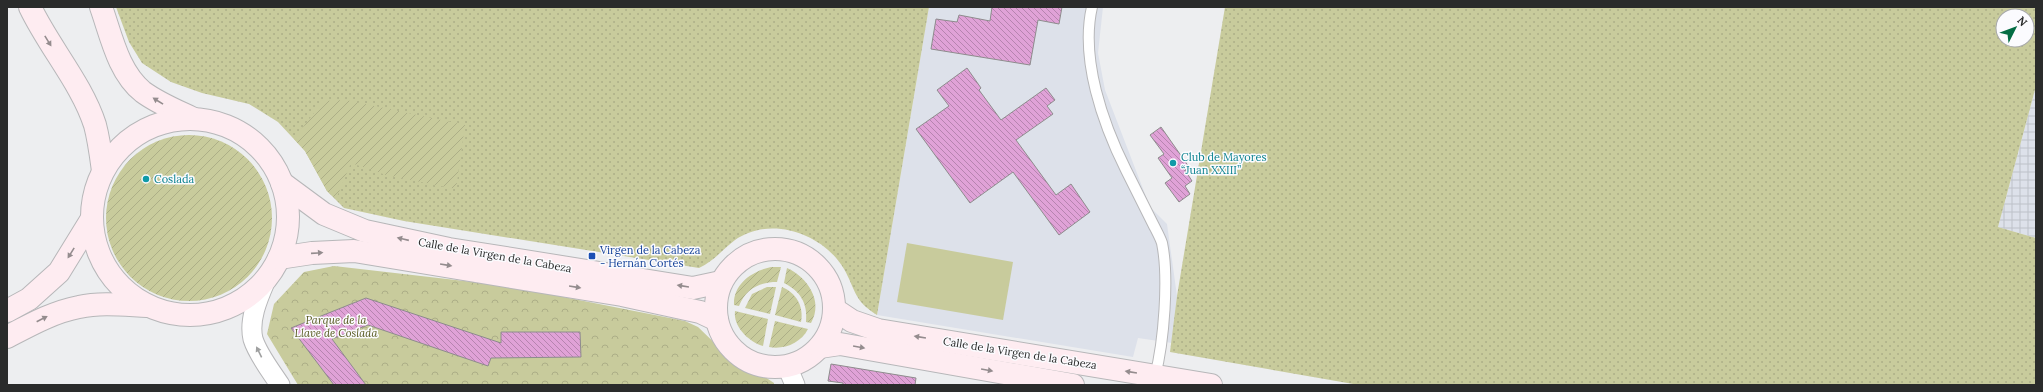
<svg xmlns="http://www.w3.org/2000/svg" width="2043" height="392" font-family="Lora,serif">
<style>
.built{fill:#dde1ea}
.industrial{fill:url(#industrial-grid)}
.grass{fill:url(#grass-dots);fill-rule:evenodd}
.park{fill:url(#park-crowns)}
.garden{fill:url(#garden-furrows)}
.pitch{fill:#c8cb9c}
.building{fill:url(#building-back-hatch);stroke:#8e8c8d}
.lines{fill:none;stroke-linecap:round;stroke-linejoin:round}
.service-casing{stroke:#b7b7b9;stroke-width:12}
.minor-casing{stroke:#b7b7b9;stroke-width:21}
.secondary-casing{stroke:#b7b7b9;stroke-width:24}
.service{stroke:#fff;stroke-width:10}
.minor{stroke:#fff;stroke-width:19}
.secondary{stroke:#feecf1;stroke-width:22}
.oneway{fill:#948c8e}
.oneway2{fill:#9fa0a0}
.culture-dot{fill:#0f9aa8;stroke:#fbfbfe;stroke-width:1.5}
.transit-dot{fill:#1a4fb4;stroke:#fbfbfe;stroke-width:1.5}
.labels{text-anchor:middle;stroke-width:3;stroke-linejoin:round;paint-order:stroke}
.culture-label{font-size:11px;fill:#0d838f;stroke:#fbfbfe;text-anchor:start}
.transit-label{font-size:11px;fill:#164399;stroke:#fbfbfe;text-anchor:start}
.street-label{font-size:11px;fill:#2a2b2b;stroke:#fbfbfe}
.park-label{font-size:11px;font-style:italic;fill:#585a20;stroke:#fbfbfe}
</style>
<defs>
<pattern id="industrial-grid" width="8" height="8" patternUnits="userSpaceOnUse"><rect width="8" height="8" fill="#dde1ea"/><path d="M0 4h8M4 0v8" fill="none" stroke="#bec1c9"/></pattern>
<pattern id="grass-dots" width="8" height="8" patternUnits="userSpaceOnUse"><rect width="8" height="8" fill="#c8cb9c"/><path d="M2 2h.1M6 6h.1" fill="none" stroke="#acae87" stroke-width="1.8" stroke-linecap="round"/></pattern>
<pattern id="park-crowns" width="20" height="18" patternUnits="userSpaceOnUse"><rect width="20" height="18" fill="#c8cb9c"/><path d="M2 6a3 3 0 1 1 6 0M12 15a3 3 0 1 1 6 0" fill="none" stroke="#acae87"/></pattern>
<pattern id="garden-furrows" width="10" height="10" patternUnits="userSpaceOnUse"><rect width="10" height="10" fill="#c8cb9c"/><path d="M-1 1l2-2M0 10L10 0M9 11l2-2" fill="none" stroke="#acae87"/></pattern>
<pattern id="building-back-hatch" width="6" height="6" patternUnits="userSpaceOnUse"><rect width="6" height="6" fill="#e0a2d7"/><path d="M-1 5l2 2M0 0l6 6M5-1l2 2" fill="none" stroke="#b684af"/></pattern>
</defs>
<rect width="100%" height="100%" fill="#edeef0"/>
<polygon class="built" points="929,7 1103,7 1098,53 1105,90 1150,207 1167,224 1177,296 1172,343 1138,338 1133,357 877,315"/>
<polygon class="industrial" points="2036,86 2036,238 1998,227"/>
<g class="grass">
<path d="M116,7H929L877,315C853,300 856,290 844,269C823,233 770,215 735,240C722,250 714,261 699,268L404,221L344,208L327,191L305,151L278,122L249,104L202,93L171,82L142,63L129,42Z"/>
<path d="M1225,7H2036V86L1998,227L2036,238V385H1359L1170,352L1177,296ZM2003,16H2027V40H2003Z"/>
</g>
<polygon class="park" points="334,266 508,286 685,321 698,327 728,356 744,363 774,383 774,385 298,385 267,334 274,304 304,272"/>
<g class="garden">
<polygon points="346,100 465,125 456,189 386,175 351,163 336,199 327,191 305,151 294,139 323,101"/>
<circle cx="189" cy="218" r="83"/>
<path d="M771,267H781L777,282C759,282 746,289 739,306L734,305C733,284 752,271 771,267Z"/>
<path d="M787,268C807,277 824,301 811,323L806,322C808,303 800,291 784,283Z"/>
<polygon points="767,287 776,287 770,314 745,308 752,294"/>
<path d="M782,287C796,293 804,306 801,322L775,315Z"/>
<path d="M735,311L768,319L763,346C749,342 733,327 735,311Z"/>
<path d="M775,321L808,329C801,343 784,350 769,347Z"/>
</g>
<polygon class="pitch" points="907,243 1013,262 1003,320 897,302"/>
<g class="building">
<polygon points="992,7 1062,7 1059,24 1038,20 1030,65 931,49 936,19 957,22 959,15 990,21"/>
<polygon points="967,68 981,88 979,90 1001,120 1046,88 1055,100 1047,106 1053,114 1016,140 1056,195 1071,184 1090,212 1059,235 1013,172 970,203 916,129 949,106 937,90"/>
<polygon points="1161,127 1189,167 1185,170 1192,181 1185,186 1190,194 1179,202 1165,183 1172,178 1158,158 1164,154 1150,135"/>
<polygon points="366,298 501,343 501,332 580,332 581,357 491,358 488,366 368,325 332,339 366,385 334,385 291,328"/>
<polygon points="831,364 916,378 915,385 843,385 843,383 828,381"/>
</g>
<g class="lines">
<defs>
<path id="service" d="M1092,7C1080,59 1103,124 1126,170C1135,188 1144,206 1153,224C1156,230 1160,237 1162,243C1169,277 1164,342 1155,376"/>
<g id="minor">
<path d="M268,275C260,294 248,318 253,339C258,355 271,371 280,385"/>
<polyline points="787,366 795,385"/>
</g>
<g id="secondary">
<path d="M30,7C49,47 82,84 95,125C99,140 101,156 103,171"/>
<path d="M101,7C111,35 118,72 143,92C158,103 175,110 192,118"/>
<circle cx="190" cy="217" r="98"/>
<polyline points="282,183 324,214 365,231 449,249 693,288 721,282"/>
<circle cx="775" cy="308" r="59"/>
<polyline points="279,258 312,253 354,251 622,295 700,312 717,320"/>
<polyline points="834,309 852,321 878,330 1211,385"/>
<polyline points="7,311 29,299 59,272 91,220"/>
<path d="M7,337C30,325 53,312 79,307C101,302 125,305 147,306"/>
<polyline points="820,347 840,344 1073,385"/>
</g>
</defs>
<use href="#service" class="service-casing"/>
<use href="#minor" class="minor-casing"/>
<use href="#secondary" class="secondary-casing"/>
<use href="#service" class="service"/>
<use href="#minor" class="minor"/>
<use href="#secondary" class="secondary"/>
</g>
<defs><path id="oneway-solid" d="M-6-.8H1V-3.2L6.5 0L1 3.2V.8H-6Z"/></defs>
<g class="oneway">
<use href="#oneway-solid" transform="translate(48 41) rotate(58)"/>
<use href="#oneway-solid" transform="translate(158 101) rotate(-148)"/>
<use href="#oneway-solid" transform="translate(403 239) rotate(-167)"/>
<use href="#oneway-solid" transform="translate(71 253) rotate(122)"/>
<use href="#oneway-solid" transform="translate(317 253) rotate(-4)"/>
<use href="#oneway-solid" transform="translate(446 265) rotate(9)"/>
<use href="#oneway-solid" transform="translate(683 286) rotate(-171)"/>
<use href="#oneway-solid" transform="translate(575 287) rotate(9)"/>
<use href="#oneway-solid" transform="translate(42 319) rotate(-27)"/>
<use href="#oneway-solid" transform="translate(920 337) rotate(-171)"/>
<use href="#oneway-solid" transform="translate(859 347) rotate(10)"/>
<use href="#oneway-solid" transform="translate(987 370) rotate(10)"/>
<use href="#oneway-solid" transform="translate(1131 372) rotate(-171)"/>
</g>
<use class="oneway2" href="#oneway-solid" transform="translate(259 352) rotate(-116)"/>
<g class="culture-dot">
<circle cx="1173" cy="163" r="4"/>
<circle cx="146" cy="179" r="4"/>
</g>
<rect class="transit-dot" x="588" y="252" width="8" height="8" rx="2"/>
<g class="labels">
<g class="culture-label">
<text x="1181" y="161">Club de Mayores<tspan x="1181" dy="13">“Juan XXIII”</tspan></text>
<text x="154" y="183">Coslada</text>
</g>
<g class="transit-label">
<text x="600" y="254">Virgen de la Cabeza<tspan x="600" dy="13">- Hernán Cortés</tspan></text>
</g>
<g class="street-label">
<text transform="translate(495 255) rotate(10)" y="4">Calle de la Virgen de la Cabeza</text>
<text transform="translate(1020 353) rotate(9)" y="4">Calle de la Virgen de la Cabeza</text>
</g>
<g class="park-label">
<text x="336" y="324">Parque de la<tspan x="336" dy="13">Llave de Coslada</tspan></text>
</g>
</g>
<rect width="2043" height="392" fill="none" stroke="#2a2b2b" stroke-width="16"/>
<g transform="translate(2015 28) rotate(48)"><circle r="19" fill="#fbfbfe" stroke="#a7a8aa"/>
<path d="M0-3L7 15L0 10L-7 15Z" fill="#046d44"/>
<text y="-6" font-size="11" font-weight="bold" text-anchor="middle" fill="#2a2b2b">N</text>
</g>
</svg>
